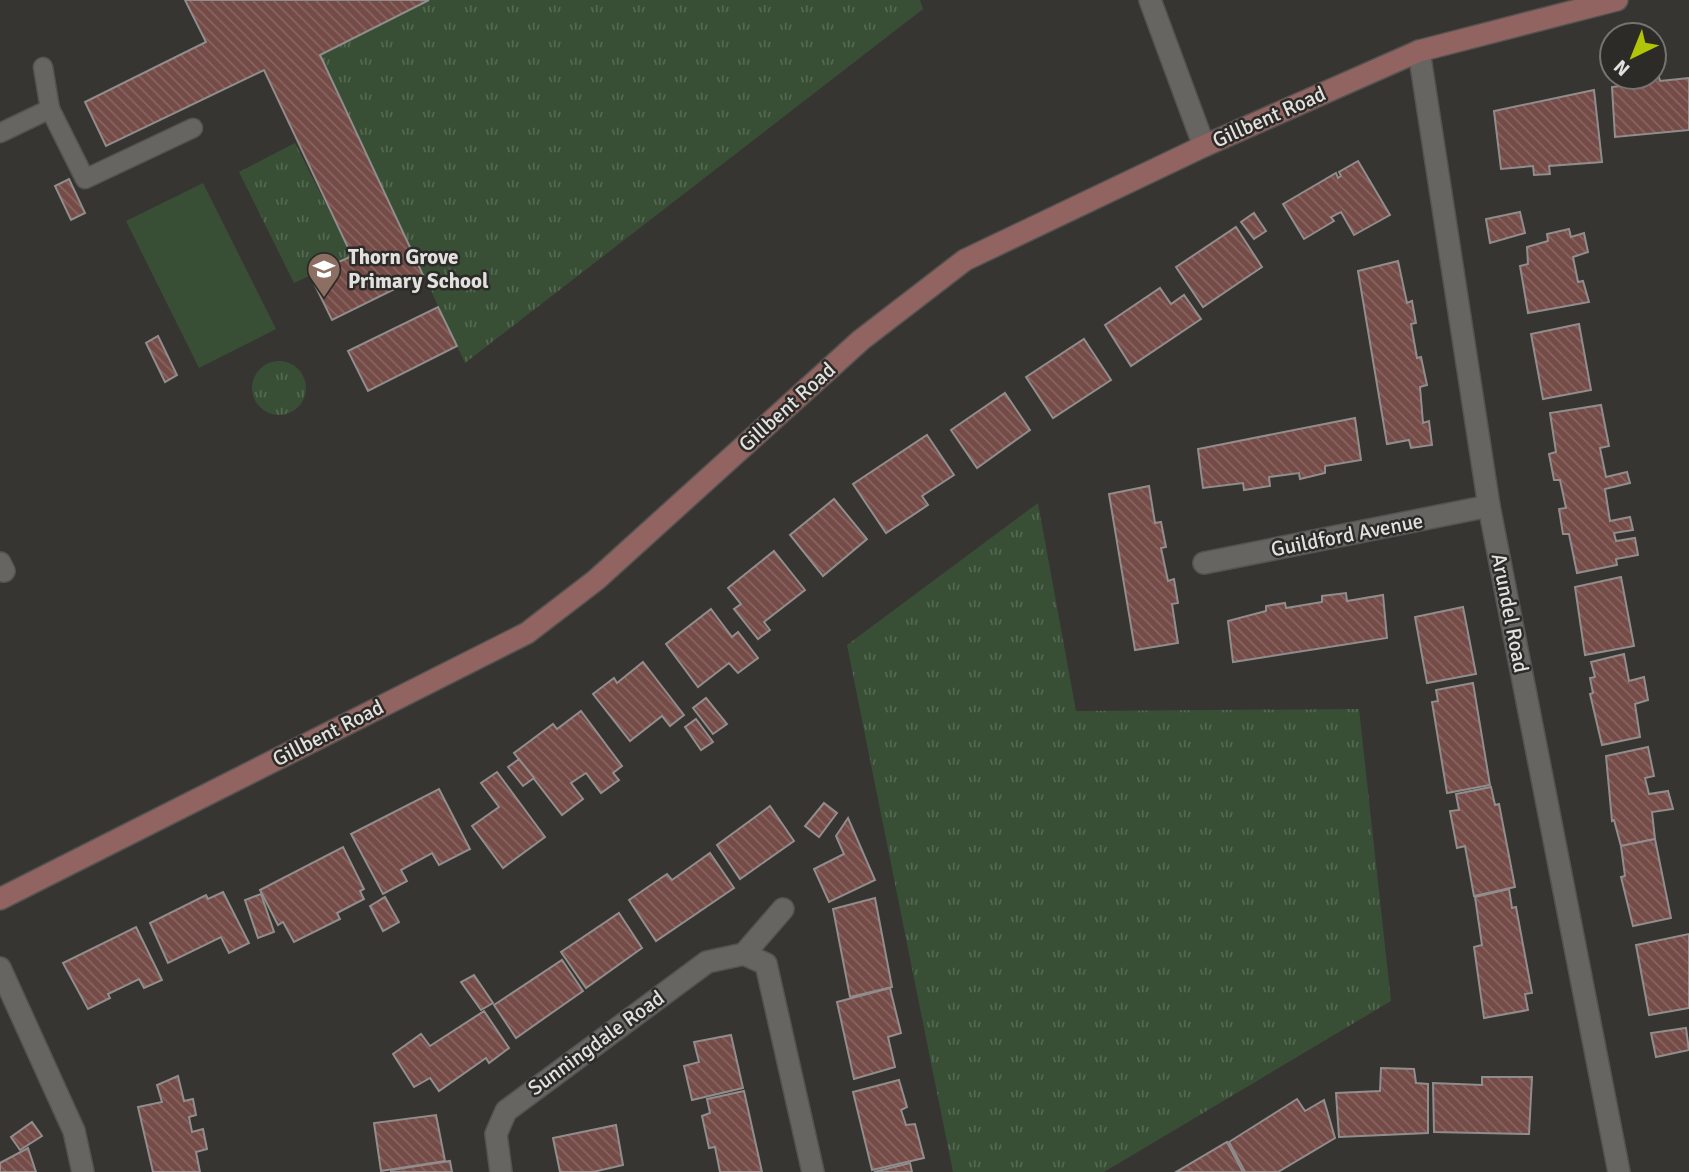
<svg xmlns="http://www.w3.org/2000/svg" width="1689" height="1172" font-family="Signika,sans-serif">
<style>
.park{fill:url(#park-tufts)}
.pitch{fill:#384f35}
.building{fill:url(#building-back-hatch);stroke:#918d8c;stroke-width:2}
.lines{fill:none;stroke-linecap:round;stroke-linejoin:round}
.lane-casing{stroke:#555351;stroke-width:21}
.street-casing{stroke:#555351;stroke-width:24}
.secondary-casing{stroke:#555351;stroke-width:24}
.lane{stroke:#676561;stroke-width:18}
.street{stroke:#676561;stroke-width:21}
.secondary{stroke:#916461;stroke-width:21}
.labels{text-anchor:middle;stroke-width:5;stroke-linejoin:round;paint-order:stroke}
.street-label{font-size:21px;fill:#e2e1df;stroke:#2c2b28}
.poi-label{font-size:21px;font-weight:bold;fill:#e2e1df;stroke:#2c2b28;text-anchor:start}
</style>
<defs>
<pattern id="park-tufts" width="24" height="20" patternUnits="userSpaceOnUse" patternTransform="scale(1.75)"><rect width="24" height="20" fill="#384f35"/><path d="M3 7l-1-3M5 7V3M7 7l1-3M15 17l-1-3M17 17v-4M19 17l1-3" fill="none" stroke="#546852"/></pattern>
<pattern id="building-back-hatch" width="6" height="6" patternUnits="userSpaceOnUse" patternTransform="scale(1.75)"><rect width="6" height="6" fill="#744b47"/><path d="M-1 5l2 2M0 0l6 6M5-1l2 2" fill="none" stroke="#886561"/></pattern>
</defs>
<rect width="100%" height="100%" fill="#363532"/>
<g class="park">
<polygon points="429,0 920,0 923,9 465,363 320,55"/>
<polygon points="295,143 352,256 294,283 239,172"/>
<circle cx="279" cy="388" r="27"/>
<polygon points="1038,503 1076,711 1359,709 1391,1001 1104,1172 953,1172 847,645"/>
</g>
<polygon class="pitch" points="203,183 276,329 199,368 126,221"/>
<g class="building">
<polygon points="185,0 429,0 320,55 423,275 332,320 310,275 352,256 264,70 106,146 85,102 206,42"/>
<polygon points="1659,77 1660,81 1689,78 1689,130 1615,137 1612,87 1627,85 1627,81"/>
<polygon points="1594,90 1602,162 1549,166 1550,174 1534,175 1533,166 1501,169 1494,111"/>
<polygon points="1358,161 1390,215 1354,235 1341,212 1331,217 1334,221 1304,239 1283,204 1336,173 1338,178 1341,176 1339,172"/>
<polygon points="69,179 85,213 71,220 55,186"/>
<polygon points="1520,212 1525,233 1490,243 1486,219"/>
<polygon points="1254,213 1266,231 1254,239 1241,222"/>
<polygon points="1236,227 1262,267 1203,307 1176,267"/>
<polygon points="1569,229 1571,237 1584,233 1588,252 1573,257 1578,282 1583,281 1589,302 1528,313 1520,266 1528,264 1527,247 1548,241 1547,234"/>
<polygon points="1398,261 1407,303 1412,301 1416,323 1411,324 1417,358 1421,357 1427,385 1420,387 1423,423 1429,421 1432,445 1411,448 1409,440 1387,444 1358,271"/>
<polygon points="1160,288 1171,304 1184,295 1201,319 1131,366 1105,325"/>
<polygon points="438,307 457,346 368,391 348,351"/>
<polygon points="1579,324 1591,390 1543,399 1531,334"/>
<polygon points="158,336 177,375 165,382 146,343"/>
<polygon points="1084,339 1111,380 1053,418 1026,377"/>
<polygon points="1005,393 1030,430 977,468 951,430"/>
<polygon points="1601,405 1609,446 1600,448 1606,477 1627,472 1630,483 1605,489 1610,521 1630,517 1633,530 1614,533 1616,541 1635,538 1638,555 1616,559 1617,565 1577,573 1569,534 1563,534 1559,509 1566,508 1560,480 1554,480 1549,454 1556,452 1550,413"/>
<polygon points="1355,418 1361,460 1325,466 1325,473 1300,479 1299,473 1269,477 1270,486 1244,490 1243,483 1203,488 1198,449"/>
<polygon points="927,435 954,475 922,496 928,505 886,533 853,484"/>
<polygon points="1149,486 1155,523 1161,522 1166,547 1161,548 1168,581 1174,579 1178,603 1172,604 1178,643 1135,650 1109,494"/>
<polygon points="834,499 867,539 823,576 790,535"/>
<polygon points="774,551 805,590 764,622 770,630 758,639 734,609 741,604 728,588"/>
<polygon points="1621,577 1634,646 1585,655 1575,587"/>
<polygon points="1346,593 1347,601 1383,595 1387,638 1233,662 1228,621 1266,611 1266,606 1285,603 1286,608 1322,602 1322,596"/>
<polygon points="1463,607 1476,674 1427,683 1415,617"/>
<polygon points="711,609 732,637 738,632 758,658 738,673 729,663 698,687 666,644"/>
<polygon points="1624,654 1629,681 1644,677 1648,700 1635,704 1640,737 1602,745 1590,694 1593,693 1590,678 1595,677 1591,662"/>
<polygon points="643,662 684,715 670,726 662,716 630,741 593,694 614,678 617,683"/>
<polygon points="1473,683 1490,785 1447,793 1432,702 1438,701 1436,690"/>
<polygon points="706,698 727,724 713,734 693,708"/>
<polygon points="581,711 622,766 613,773 619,780 601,793 586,773 571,783 583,799 562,815 514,753 553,724 557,729"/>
<polygon points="696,719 713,742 701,750 685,727"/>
<polygon points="1648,747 1654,776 1645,778 1649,794 1668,791 1673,809 1652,812 1655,839 1621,846 1614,820 1612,821 1606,756"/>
<polygon points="519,759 534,778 523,786 508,767"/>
<polygon points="497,772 545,837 503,868 472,826 499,807 481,783"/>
<polygon points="1491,787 1495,805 1499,804 1515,887 1474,896 1465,846 1457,848 1450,811 1459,810 1456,794"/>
<polygon points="439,789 470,849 439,865 432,853 401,870 407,881 383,894 351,834"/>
<polygon points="824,803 837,813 819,837 805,826"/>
<polygon points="770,806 794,841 740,879 717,845"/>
<polygon points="848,818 875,880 829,902 814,869 844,854 836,836"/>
<polygon points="1655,839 1671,918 1633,926 1621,877 1625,876 1621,846"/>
<polygon points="343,847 364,889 360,891 364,899 337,913 340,919 294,942 283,922 278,925 260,890"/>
<polygon points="710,853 734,888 656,941 629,900 667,874 672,880"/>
<polygon points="1509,889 1512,908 1516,907 1532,993 1525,994 1528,1010 1484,1018 1474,947 1482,945 1475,897"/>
<polygon points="223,892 249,943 229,953 221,937 168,963 150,923 206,895 208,899"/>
<polygon points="261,894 274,932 258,938 245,900"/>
<polygon points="385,897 399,922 383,931 370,906"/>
<polygon points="875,898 892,987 850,997 833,909"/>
<polygon points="619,913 642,948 586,988 561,952"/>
<polygon points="136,927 162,980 144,988 139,979 108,994 110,998 88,1009 63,963"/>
<polygon points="1689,934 1689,1008 1649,1015 1636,945"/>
<polygon points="562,960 583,991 516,1038 494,1005"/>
<polygon points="474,975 493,1003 481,1010 461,982"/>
<polygon points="890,988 901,1033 888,1037 895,1067 854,1079 837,1002"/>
<polygon points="484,1011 509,1048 489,1063 486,1058 439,1091 430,1078 414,1087 393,1054 421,1034 430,1046"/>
<polygon points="1686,1028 1689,1050 1656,1057 1651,1033"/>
<polygon points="731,1035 743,1088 692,1100 684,1066 699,1062 694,1042"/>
<polygon points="1381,1068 1414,1069 1416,1083 1428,1084 1428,1133 1339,1137 1336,1093 1380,1091"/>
<polygon points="178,1076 184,1101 193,1099 196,1115 189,1117 192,1132 203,1129 207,1149 196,1152 200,1172 153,1172 138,1107 162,1102 157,1085"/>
<polygon points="1482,1077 1532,1077 1529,1134 1434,1132 1433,1083 1482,1085"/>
<polygon points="899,1080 907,1107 901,1110 906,1125 915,1124 924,1158 872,1170 853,1092"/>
<polygon points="744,1091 762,1172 720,1172 715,1147 709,1148 702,1116 710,1113 707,1099"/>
<polygon points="1297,1099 1305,1111 1324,1100 1335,1138 1278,1172 1245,1172 1229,1142"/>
<polygon points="436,1115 445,1161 381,1171 374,1123"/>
<polygon points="32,1122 42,1136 20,1150 11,1137"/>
<polygon points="616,1125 623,1165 593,1172 560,1172 553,1138"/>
<polygon points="1227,1142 1243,1172 1176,1172"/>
<polygon points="28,1148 36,1172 0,1172 0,1163"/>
<polygon points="450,1161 452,1172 391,1172 391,1170"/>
<polygon points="910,1163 912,1172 874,1172"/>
</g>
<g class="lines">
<defs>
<g id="lane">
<polyline points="50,109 85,179 193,128"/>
<polyline points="0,133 50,109 43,67"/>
</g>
<g id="street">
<polyline points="1150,0 1204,146"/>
<polyline points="1419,51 1489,506 1619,1172"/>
<polyline points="0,563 4,571"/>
<polyline points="1204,563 1489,506"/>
<polyline points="744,954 783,909"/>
<polyline points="0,968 74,1131 83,1172"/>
<polyline points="501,1172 496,1134 506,1111 707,962 744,954 766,964 813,1172"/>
</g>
<polyline id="secondary" points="0,899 527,633 596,580 861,340 965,260 1204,146 1419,51 1617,0"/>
</defs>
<use href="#lane" class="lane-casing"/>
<use href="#street" class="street-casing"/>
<use href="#secondary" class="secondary-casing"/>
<use href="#lane" class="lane"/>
<use href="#street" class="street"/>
<use href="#secondary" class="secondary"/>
</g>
<defs>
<symbol id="school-pin" viewBox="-11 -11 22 30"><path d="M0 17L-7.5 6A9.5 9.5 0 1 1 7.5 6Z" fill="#8d6e63" stroke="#2c2b28"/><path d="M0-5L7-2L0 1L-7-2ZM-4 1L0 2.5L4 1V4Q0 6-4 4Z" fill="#fff"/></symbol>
</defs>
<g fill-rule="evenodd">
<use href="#school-pin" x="305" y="250" width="38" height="52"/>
</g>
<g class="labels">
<g class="street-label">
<text transform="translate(1269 117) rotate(-24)" y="7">Gillbent Road</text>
<text transform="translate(787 407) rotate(-42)" y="7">Gillbent Road</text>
<text transform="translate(1347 535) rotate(-11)" y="7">Guildford Avenue</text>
<text transform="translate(1510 613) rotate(79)" y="7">Arundel Road</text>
<text transform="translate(328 733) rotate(-27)" y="7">Gillbent Road</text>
<text transform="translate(596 1043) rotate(-36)" y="7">Sunningdale Road</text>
</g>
<g class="poi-label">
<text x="348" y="264">Thorn Grove<tspan x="348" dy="24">Primary School</tspan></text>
</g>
</g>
<g transform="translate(1633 56) rotate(223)"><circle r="33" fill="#2c2b28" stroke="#757471" stroke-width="2"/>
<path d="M0-5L12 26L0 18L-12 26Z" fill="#afc506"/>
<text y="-10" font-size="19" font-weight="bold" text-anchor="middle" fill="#e2e1df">N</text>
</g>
</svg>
